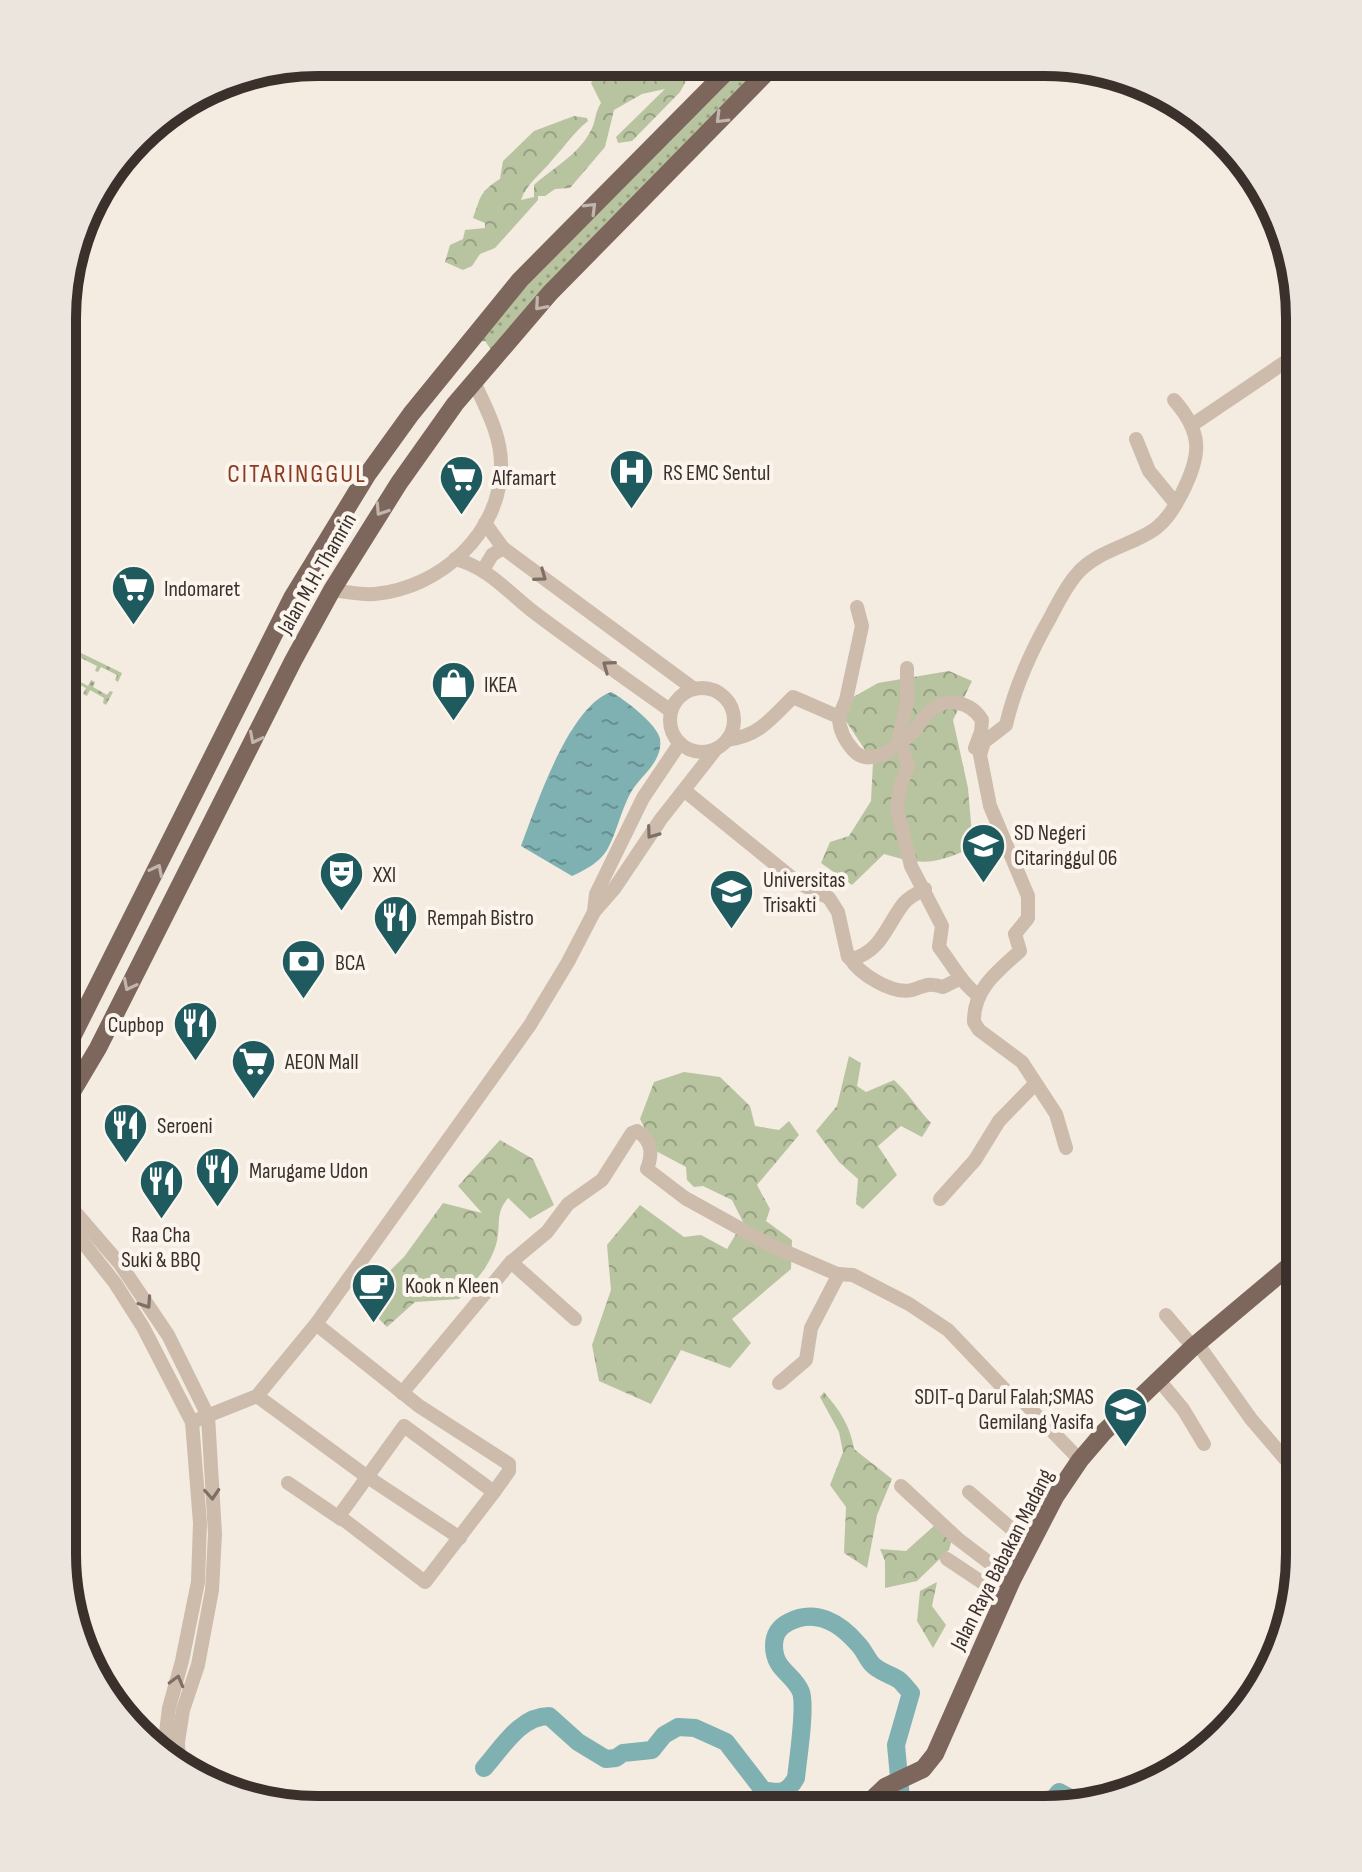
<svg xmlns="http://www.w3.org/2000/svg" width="1362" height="1872" font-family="'Sofia Sans Condensed',sans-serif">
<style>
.green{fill:url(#green-dots)}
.forest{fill:url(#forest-crowns)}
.water{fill:url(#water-ripples)}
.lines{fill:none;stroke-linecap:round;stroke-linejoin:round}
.river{stroke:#7fb0b2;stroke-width:18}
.minor{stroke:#cdbbac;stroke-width:14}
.major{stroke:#7d675c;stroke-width:18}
.oneway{stroke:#c2b5ac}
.oneway2{stroke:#7d6f65}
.labels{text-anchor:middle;stroke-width:8;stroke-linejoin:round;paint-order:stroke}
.poi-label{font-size:22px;fill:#3b302b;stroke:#fbf5ee;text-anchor:start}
.street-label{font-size:22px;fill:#3b302b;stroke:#fbf5ee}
.quarter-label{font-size:26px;letter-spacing:2px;fill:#8c3b22;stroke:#fbf5ee}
.rim{fill:none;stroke:#3b302b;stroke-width:10}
</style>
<defs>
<pattern id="green-dots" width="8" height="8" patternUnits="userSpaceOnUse" patternTransform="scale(2)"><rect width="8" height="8" fill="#b8c4a0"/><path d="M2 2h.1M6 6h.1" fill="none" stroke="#97a083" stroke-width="1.8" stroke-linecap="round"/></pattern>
<pattern id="forest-crowns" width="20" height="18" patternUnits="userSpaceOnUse" patternTransform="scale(2)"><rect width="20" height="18" fill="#b8c4a0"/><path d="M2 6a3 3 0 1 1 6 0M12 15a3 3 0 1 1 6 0" fill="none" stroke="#97a083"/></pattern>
<pattern id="water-ripples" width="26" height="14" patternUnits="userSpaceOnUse" patternTransform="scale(2)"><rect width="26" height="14" fill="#7fb0b2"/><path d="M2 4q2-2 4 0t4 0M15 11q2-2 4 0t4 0" fill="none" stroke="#699091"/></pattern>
</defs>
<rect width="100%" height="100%" fill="#f4ebe1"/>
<g class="green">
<polygon points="744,63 770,63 492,351 485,341 477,342 574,231"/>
<polygon points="77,651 122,673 118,682 115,680 117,675 101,667 98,672 95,671 97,666 79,657 76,662 72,660"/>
<polygon points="70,669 73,670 70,676 88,686 91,680 95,682 93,687 107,695 110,691 113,692 106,705 103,703 104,698 90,690 87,696 83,694 86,688 68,679 64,684"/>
</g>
<g class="forest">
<path d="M598,63H688L685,83L680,92L632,141L618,143L616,137L665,89L642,94L614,110L605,147L570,188L555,189L545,196H538V200L495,248L480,254L472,266L463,270L445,262L450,245L463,239L465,230L485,228V223L473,218C481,197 479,192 500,179L503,161L534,131L574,116L587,118L588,121C574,132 565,146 553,159C542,173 526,184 521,200L534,197V185C553,168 578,155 590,132C596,123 594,114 601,103L591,83L597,75Z"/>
<path d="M949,671L972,681L953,720L968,788L973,847C936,864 924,866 884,854L852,885L821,863L830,842L849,836L871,801L873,762L844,718L848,700L878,683Z"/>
<path d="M849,1056L861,1063L857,1086L866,1092L894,1080C908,1093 917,1108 931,1123L922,1137L901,1126L878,1146L897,1175L863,1209L856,1204L858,1179L839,1162L816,1131L837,1106Z"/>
<polygon points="684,1072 720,1077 750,1106 755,1126 779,1130 789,1121 799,1135 757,1185 770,1209 766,1221 792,1240 791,1269 732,1319 751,1343 730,1368 681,1350 651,1404 599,1381 592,1345 611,1290 607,1245 640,1205 684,1237 701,1235 727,1249 743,1222 732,1200 703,1186 694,1187 687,1180 686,1167 656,1151 640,1119 654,1082"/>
<path d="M500,1140L533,1159L554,1205L530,1219L508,1198C495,1214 501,1222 497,1241C491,1265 475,1282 459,1299L415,1302L387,1327L360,1300L404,1257L443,1203L482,1213L458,1186Z"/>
<path d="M824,1392C840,1411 850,1425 854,1449L892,1479L877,1515L867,1568L844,1553L846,1507L830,1485L843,1452L839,1432L820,1397Z"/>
<polygon points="935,1525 952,1539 949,1550 917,1581 885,1588 885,1561 880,1549 906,1551"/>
<polygon points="937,1582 932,1606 946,1625 933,1648 917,1621 920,1591"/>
</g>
<path class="water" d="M611,692C623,698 658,725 660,739C663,762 641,775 631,792C621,810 617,832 607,850C599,863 585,870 572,876L521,846C536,807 568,707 611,692Z"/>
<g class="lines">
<g class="river">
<polyline points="1195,1750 1201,1746"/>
<path d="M484,1768C502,1748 520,1716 549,1716L578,1742L606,1759L616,1758L623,1753L652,1750L664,1735L678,1727L695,1728L726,1742L763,1790C780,1793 787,1794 796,1778C798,1759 806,1707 801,1692C794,1674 774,1670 774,1646C774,1634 779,1627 789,1622C816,1608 840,1623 858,1644C864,1650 867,1659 872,1664C879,1672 890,1674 899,1680C903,1683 907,1689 911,1693L896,1745L902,1810"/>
<polyline points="1045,1810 1059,1792 1078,1802"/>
</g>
<g class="minor">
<polyline points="1192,425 1300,352"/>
<polyline points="1136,439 1149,471 1176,504"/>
<polyline points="485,523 503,548 694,689"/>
<path d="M455,559C487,567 507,591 531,610C577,645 625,678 671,711"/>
<polyline points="483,570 492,555 503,548"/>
<path d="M332,590C346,592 361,595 375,594C440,588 502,533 501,464C501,435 486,408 474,382"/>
<path d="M907,668V703L899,736L908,766L900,787L897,808L911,866L942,926L939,947C952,964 962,984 979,996"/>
<circle cx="702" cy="720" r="32"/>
<polyline points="839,717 846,700 862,626 857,607"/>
<path d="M727,740C759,736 771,719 793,697L839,717C839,730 845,741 854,751C871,769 899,745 913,732C919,726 923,718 929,712C945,695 971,702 982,720L981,732L975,748"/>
<path d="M685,791L797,882L829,898L838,912L848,957L852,959C882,951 887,924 904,903C909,897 917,893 925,889"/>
<polyline points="594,911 596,894 643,798 680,743"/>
<path d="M850,958C859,974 893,995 912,990C925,986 928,982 943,987L961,978"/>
<path d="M1066,1148L1056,1114L1022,1062L979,1030L974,1022C973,989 998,971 1020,951L1015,934L1028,918V896L990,806L980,755L984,742L1006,725C1015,686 1030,653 1050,618C1058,603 1065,588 1076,575C1095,551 1131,546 1155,529C1167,520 1174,508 1181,495C1201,456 1204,434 1174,400"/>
<polyline points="63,1198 120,1264 168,1335 208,1416 215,1534 212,1590 198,1665 183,1710 178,1742 179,1764"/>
<polyline points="940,1199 975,1160 999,1121 1035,1084"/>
<polyline points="63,1217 115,1283 143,1327 192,1422 200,1523 198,1582 182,1661 169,1708 163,1757"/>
<polyline points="511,1262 575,1319"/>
<polyline points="1166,1315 1193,1347"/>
<polyline points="316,1324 419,1406 509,1464 509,1471 494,1492"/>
<polyline points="1197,1343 1251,1419 1299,1475"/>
<polyline points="1158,1379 1183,1409 1204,1444"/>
<polyline points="779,1383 806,1360 811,1328 839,1274"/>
<path d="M402,1393L511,1262L547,1232L568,1204L602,1180L632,1133L637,1131C652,1141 653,1153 647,1169L685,1198L770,1245L837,1274L853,1275L909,1304L948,1330L1010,1395L1018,1396L1080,1460"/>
<polyline points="257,1396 366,1476 460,1538"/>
<polyline points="192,1422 257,1396 316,1324 530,1025 568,962 594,912 614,889 661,819 716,749"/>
<polygon points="404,1426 494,1492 425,1582 339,1516"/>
<polyline points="288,1483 341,1519"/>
<polyline points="901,1486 958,1539 1012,1580"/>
<polyline points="969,1492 1030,1545"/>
<polyline points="947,1559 1004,1597"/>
</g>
<g class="major">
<polyline points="63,1055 292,598 367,475 411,414 520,280 735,63"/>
<polyline points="63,1107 98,1048 293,661 332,590 399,483 455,404 550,293 776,63"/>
<polyline points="862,1809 885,1787 923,1769 935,1754 1012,1580 1055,1497 1080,1460 1104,1432 1193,1347 1300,1257"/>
</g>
</g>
<defs><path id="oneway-chevron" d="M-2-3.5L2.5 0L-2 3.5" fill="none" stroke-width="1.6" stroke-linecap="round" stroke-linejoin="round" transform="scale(2)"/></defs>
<g class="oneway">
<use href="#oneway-chevron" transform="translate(721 118) rotate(135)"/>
<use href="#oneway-chevron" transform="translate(591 208) rotate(-45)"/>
<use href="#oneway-chevron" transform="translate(540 305) rotate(131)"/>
<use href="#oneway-chevron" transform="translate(381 510) rotate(123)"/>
<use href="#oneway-chevron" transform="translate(255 738) rotate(117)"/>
<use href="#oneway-chevron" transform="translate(157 870) rotate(-63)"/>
<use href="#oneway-chevron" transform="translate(129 985) rotate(117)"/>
</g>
<g class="oneway2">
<use href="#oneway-chevron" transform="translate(541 576) rotate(36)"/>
<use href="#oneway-chevron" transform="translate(608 666) rotate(-144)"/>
<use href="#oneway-chevron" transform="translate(652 833) rotate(126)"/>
<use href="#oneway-chevron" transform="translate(146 1303) rotate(56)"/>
<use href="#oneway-chevron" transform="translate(212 1494) rotate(86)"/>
<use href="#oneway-chevron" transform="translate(177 1681) rotate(-75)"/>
</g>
<defs>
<symbol id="hospital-pin" viewBox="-11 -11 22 30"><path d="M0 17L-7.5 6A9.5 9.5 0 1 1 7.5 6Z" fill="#1f5a5e" stroke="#fbf5ee"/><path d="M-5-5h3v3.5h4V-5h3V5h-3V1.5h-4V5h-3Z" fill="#fff"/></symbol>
<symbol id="supermarket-pin" viewBox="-11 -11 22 30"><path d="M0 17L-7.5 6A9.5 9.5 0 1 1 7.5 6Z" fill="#1f5a5e" stroke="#fbf5ee"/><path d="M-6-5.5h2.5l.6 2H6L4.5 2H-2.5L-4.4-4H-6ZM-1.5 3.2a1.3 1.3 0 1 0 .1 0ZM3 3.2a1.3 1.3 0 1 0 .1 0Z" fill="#fff"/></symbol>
<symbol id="shop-pin" viewBox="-11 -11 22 30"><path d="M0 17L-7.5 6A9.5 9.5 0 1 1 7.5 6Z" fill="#1f5a5e" stroke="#fbf5ee"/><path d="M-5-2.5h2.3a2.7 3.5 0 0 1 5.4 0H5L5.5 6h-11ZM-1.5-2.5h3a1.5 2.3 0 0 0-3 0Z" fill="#fff"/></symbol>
<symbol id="school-pin" viewBox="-11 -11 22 30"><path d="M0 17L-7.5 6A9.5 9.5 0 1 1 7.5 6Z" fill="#1f5a5e" stroke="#fbf5ee"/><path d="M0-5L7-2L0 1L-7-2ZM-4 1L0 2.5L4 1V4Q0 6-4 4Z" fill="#fff"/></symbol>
<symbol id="theatre-pin" viewBox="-11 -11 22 30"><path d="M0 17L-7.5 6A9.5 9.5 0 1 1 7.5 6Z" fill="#1f5a5e" stroke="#fbf5ee"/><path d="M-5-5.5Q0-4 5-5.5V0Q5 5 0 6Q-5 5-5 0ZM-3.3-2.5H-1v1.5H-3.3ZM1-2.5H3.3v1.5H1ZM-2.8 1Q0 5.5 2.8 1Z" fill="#fff"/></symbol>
<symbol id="university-pin" viewBox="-11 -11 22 30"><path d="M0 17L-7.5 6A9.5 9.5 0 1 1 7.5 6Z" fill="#1f5a5e" stroke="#fbf5ee"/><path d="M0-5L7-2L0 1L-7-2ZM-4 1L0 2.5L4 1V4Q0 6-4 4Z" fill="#fff"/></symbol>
<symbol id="restaurant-pin" viewBox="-11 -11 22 30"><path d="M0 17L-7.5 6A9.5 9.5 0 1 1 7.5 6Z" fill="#1f5a5e" stroke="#fbf5ee"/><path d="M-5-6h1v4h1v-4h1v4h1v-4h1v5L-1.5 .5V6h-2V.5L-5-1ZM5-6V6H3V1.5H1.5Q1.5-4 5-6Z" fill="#fff"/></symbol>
<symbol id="bank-pin" viewBox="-11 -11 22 30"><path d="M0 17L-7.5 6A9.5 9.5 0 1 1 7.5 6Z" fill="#1f5a5e" stroke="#fbf5ee"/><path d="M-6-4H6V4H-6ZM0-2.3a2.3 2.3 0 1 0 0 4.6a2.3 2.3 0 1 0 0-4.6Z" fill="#fff"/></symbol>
<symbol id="cafe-pin" viewBox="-11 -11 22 30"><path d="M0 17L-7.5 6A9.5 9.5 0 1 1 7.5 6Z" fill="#1f5a5e" stroke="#fbf5ee"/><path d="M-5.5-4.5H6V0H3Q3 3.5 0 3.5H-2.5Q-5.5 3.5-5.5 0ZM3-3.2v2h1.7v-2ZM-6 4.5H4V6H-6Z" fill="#fff"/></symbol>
</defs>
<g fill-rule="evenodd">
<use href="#hospital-pin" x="606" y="446" width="51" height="69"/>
<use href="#supermarket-pin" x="436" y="452" width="51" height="69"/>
<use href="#supermarket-pin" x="108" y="562" width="51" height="69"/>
<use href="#shop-pin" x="428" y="658" width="51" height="69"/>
<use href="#school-pin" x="958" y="820" width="51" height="69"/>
<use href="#theatre-pin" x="316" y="848" width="51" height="69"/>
<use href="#university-pin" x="706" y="866" width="51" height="69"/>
<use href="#restaurant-pin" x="370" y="892" width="51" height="69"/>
<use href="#bank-pin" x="278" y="936" width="51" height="69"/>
<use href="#restaurant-pin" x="170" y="998" width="51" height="69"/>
<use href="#supermarket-pin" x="228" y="1036" width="51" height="69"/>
<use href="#restaurant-pin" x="100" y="1100" width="51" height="69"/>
<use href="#restaurant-pin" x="192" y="1144" width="51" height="69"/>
<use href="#restaurant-pin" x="136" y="1156" width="51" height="69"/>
<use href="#cafe-pin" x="348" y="1260" width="51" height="69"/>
<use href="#school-pin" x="1100" y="1384" width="51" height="69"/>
</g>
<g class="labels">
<g class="poi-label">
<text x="663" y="480">RS EMC Sentul</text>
<text x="492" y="485">Alfamart</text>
<text x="164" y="596">Indomaret</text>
<text x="484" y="692">IKEA</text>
<text x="1014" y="840">SD Negeri<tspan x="1014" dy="25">Citaringgul 06</tspan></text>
<text x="373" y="882">XXI</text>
<text x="763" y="887">Universitas<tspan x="763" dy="25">Trisakti</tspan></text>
<text x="427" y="925">Rempah Bistro</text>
<text x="335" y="970">BCA</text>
<text x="164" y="1032" text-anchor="end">Cupbop</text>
<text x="285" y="1069">AEON Mall</text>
<text x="157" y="1133">Seroeni</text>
<text x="249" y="1178">Marugame Udon</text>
<text x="161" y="1242" text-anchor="middle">Raa Cha<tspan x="161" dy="25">Suki &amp; BBQ</tspan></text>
<text x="405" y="1293">Kook n Kleen</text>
<text x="1094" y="1404" text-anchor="end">SDIT-q Darul Falah;SMAS<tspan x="1094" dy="25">Gemilang Yasifa</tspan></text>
</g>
<g class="street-label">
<text transform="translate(316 573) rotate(-60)" y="8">Jalan M.H. Thamrin</text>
<text transform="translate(1001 1559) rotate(-63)" y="8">Jalan Raya Babakan Madang</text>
</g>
<g class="quarter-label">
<text x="297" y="482">CITARINGGUL</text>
</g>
</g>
<path d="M0 0H1362V1872H0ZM318 76H1044A242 242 0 0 1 1286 318V1554A242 242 0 0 1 1044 1796H318A242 242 0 0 1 76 1554V318A242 242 0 0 1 318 76Z" fill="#ece5de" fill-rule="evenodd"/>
<path class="rim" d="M318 76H1044A242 242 0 0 1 1286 318V1554A242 242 0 0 1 1044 1796H318A242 242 0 0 1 76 1554V318A242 242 0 0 1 318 76Z"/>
</svg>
